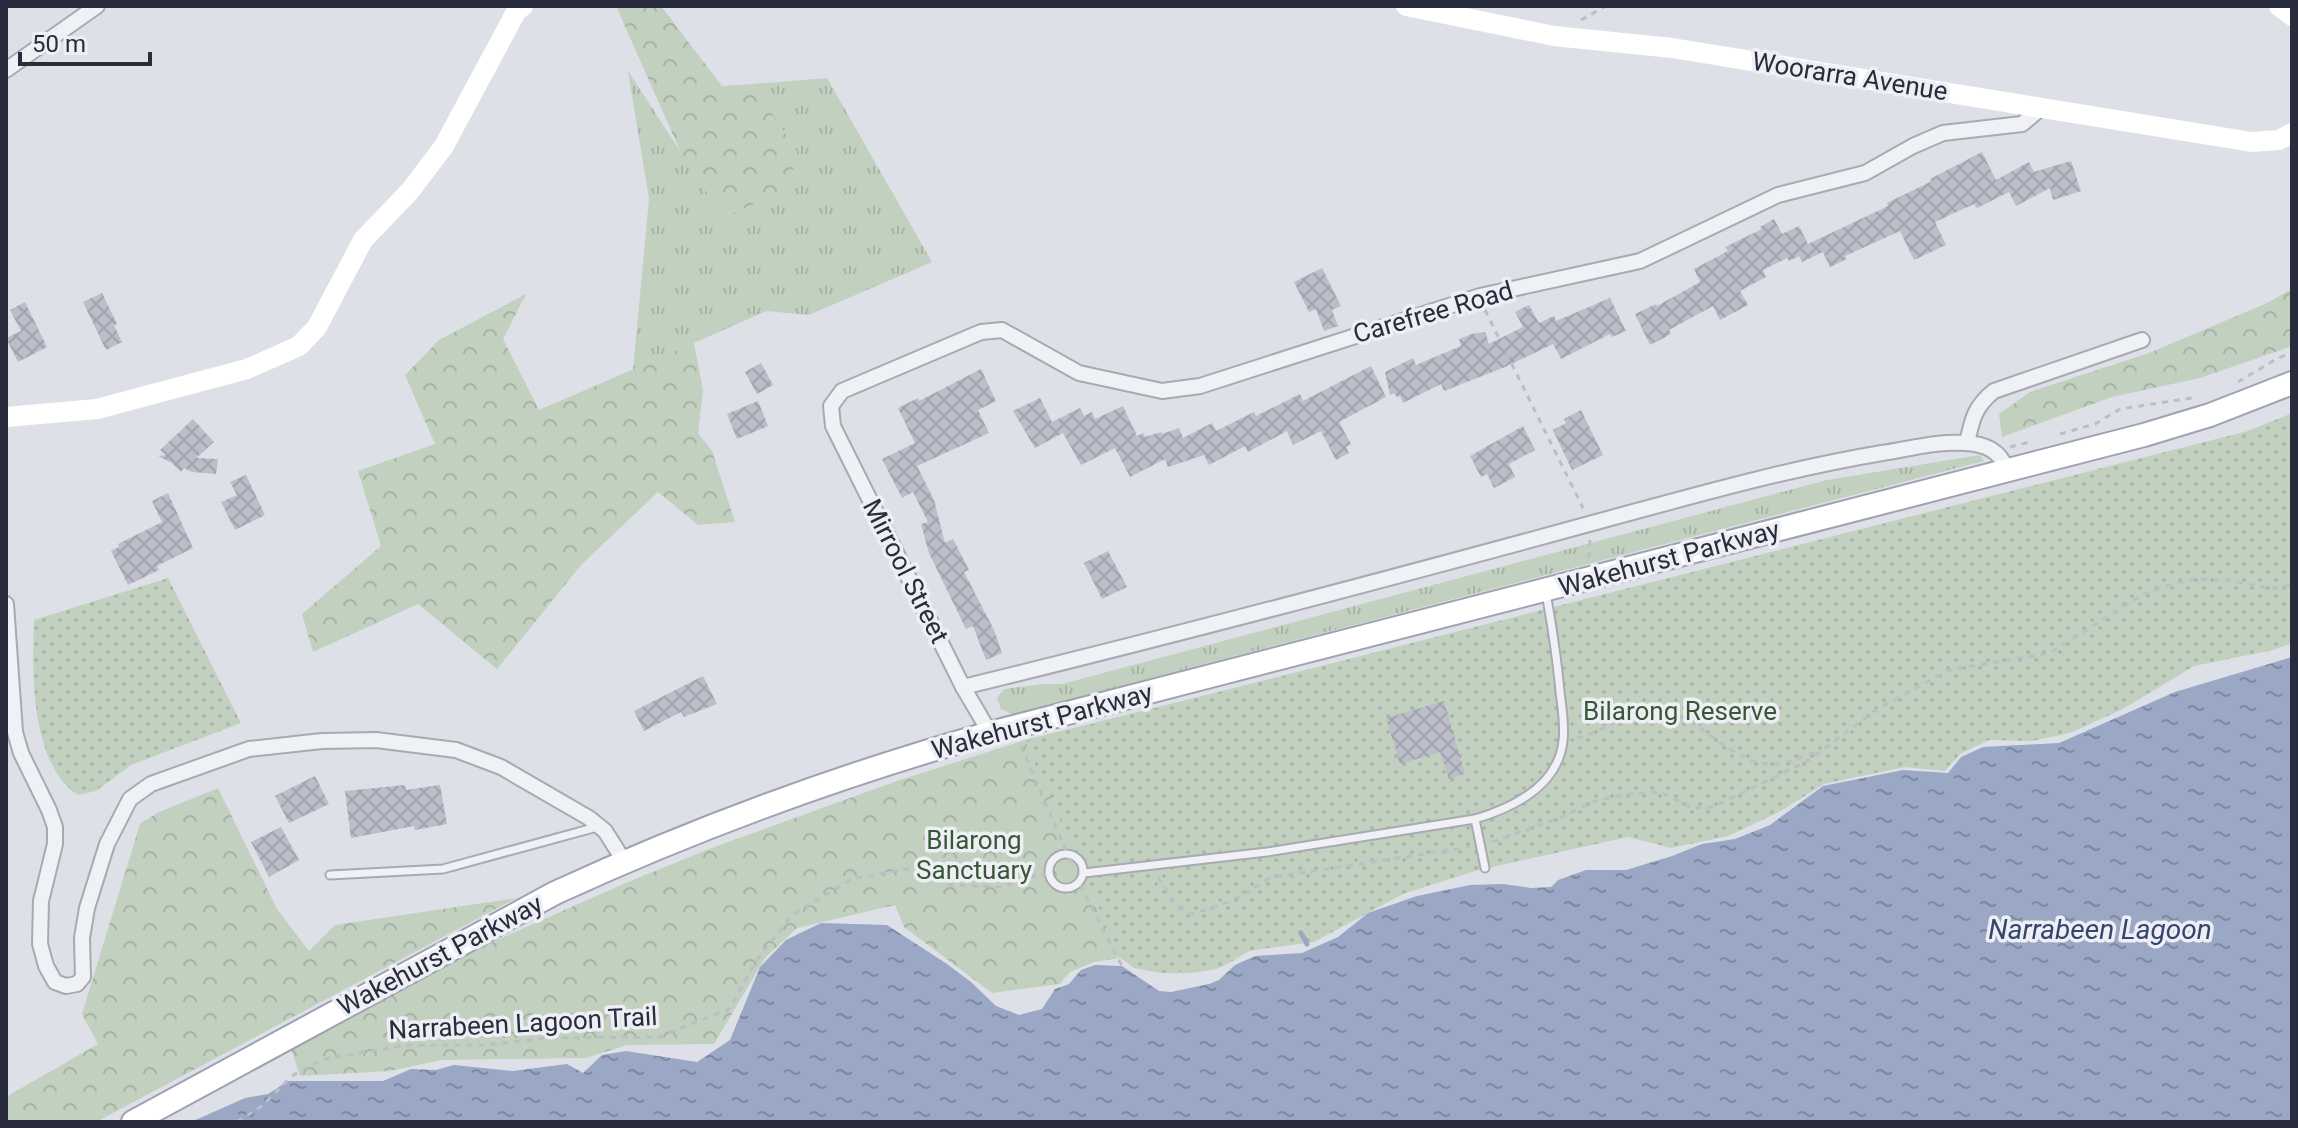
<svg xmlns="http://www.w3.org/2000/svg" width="2298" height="1128" font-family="Roboto,sans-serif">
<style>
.grass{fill:url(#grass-tufts)}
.forest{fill:url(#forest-crowns)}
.park{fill:url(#park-dots)}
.water{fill:url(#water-ripples)}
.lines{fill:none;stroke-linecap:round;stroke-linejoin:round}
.stream{stroke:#9aa8c5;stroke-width:5}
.building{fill:url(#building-cross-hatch)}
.lane-casing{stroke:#a7aab4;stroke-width:11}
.street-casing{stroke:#a7aab4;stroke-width:18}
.primary-casing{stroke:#9ea2b2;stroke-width:26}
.path{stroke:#bcbec5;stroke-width:3;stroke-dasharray:6 6;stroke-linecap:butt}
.lane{stroke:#f0f1f5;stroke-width:7}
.street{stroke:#f0f1f5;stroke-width:14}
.secondary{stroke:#fff;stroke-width:20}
.primary{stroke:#fff;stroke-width:22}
.labels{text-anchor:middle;stroke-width:7;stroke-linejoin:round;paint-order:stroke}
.street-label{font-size:26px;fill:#282c3c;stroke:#edeff4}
.park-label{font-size:26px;fill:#375736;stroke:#edeff4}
.water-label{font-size:28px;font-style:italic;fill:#34456e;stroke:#edeff4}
</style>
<defs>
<pattern id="grass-tufts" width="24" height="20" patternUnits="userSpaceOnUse" patternTransform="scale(2)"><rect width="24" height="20" fill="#c1d0bf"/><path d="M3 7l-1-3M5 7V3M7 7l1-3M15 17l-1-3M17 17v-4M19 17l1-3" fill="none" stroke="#a6b3a5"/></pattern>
<pattern id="forest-crowns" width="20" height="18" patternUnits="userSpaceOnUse" patternTransform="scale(2)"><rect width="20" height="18" fill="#c1d0bf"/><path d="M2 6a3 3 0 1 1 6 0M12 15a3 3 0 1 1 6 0" fill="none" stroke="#a6b3a5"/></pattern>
<pattern id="park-dots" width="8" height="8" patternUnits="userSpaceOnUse" patternTransform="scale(2)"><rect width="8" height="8" fill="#c1d0bf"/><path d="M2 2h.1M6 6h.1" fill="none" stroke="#a6b3a5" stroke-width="1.8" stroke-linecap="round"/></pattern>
<pattern id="water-ripples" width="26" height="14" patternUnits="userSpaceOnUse" patternTransform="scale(2)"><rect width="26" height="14" fill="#9aa8c5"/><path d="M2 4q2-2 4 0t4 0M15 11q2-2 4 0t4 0" fill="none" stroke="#7e89a1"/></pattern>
<pattern id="building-cross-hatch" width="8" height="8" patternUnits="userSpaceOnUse" patternTransform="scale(2)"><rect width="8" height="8" fill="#bbbec9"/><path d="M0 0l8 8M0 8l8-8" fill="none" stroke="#a1a3ae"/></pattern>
</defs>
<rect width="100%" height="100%" fill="#dee0e7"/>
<g class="grass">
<polygon points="628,71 723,217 788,191 797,152 753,84 827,78 932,262 809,315 766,311 633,370 649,199"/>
<polygon points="1980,455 1984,461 1012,714 1001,709 997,698 1004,689 1042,684 1062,684 1827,480"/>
</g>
<g class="forest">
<polygon points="616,6 661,6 722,86 753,84 797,152 788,191 723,217 682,155"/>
<polygon points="2292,289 2292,346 2200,378 2112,397 2002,437 1999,414 2030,392 2149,353 2265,304"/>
<polygon points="526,294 503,339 539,410 694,343 703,390 698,433 712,451 735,522 698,525 658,492 581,565 497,669 418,604 313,652 302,614 381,546 358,471 435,444 405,375 439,340"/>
<path d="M1534,619L1249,951C1239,957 1226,966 1215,969C1186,976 1145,976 1120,958L1094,962L1070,972L1060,984L992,993L904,927L895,905L797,928L765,958L714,1044L627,1045L586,1058L441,1060L390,1071L300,1076L290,1046L463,955L628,882L709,849L897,781L1025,740L1356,658Z"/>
<polygon points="218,788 277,909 309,951 335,925 516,898 96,1122 6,1122 6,1097 98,1044 82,1014 140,824 157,813"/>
</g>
<g class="park">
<polygon points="2292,413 2292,643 2273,650 2194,666 2123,709 2070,733 2032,741 1989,740 1960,754 1945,771 1905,767 1824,784 1779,812 1728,836 1671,848 1628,837 1478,870 1403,894 1314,942 1249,951 1217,969 1161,973 1134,968 1121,958 1025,741 2248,431"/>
<path d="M168,578L241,723L131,765L96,791L78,795C30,764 32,671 34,620Z"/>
</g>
<polygon class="water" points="2292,657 2292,1122 191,1122 245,1098 268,1094 288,1081 383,1081 411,1069 436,1070 454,1065 513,1071 567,1064 583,1073 602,1055 626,1051 697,1062 730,1040 760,967 786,940 821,923 887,925 947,964 971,982 996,1006 1019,1015 1042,1009 1055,989 1069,984 1081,970 1095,965 1122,966 1159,991 1171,992 1209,984 1219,980 1235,965 1255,956 1302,953 1338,937 1368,913 1417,896 1470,885 1503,884 1531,888 1551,887 1558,880 1586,870 1626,870 1672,856 1702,844 1735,839 1770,825 1823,786 1903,770 1948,773 1961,757 1983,747 2059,743 2175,692"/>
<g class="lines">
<polyline class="stream" points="1301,933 1307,944"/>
</g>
<g class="building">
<polygon points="1982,152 1996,180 2029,162 2034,172 2071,161 2081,191 2053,200 2050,188 2016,206 2009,192 1977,208 1974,204 1935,222 1946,245 1914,260 1900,231 1845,256 1847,259 1830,267 1823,252 1802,262 1799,256 1789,261 1787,258 1763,270 1766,277 1740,291 1748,305 1720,320 1713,306 1669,330 1671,334 1650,345 1635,314 1656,304 1657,306 1700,282 1694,269 1728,251 1725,247 1762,229 1760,227 1774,219 1782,234 1799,226 1808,244 1888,206 1887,203 1932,181 1930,179"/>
<polygon points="1322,268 1341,306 1332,310 1338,326 1324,331 1316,309 1309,312 1294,282"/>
<polygon points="102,293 117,324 114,325 122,342 106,350 83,302"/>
<polygon points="1610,298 1626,331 1612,337 1610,334 1561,359 1553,344 1505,367 1444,391 1441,384 1403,403 1400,396 1397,397 1394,393 1390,395 1385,372 1413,358 1416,365 1461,346 1459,339 1472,334 1485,332 1489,344 1523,327 1515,312 1529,305 1539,323 1554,316 1556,321"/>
<polygon points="25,302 47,347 18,362 6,338 21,331 10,310"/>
<polygon points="761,363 773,385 757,394 745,372"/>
<polygon points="1371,366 1386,397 1339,422 1351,444 1346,447 1349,453 1336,460 1321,431 1293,445 1287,431 1248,452 1245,446 1209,465 1204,455 1168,467 1165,459 1130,477 1115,448 1081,465 1063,433 1035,448 1013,411 1040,398 1052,422 1080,408 1084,416 1092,412 1095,419 1123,406 1137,436 1143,433 1145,437 1161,432 1162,434 1179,428 1183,438 1212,423 1216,431 1254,412 1256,416 1300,394 1303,401"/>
<polygon points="981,369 996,401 978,410 989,433 917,466 934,500 945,543 953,539 969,570 964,572 994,630 1002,653 986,660 973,626 966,629 929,553 921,524 928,522 913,492 902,498 882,459 915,443 898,408 918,398 919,401"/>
<polygon points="758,401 768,426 737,439 727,414"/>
<polygon points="1581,410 1603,455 1572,470 1553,430 1566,423 1564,419"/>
<polygon points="193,419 214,442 196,458 218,459 216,474 192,472 184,468 181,472 172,463 158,456 166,455 160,450"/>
<polygon points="1523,426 1535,450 1509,464 1515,477 1494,488 1487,474 1481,477 1470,456"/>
<polygon points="246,475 265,515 235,530 221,502 237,495 230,482"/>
<polygon points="168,493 193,548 157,566 159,570 128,585 111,551 119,547 118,544 162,522 152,501"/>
<polygon points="1108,551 1127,587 1102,599 1084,563"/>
<polygon points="703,676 717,704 684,717 681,712 644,731 634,711"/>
<polygon points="1444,701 1465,774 1449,779 1440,752 1400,764 1386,718"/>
<polygon points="315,776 329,804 289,823 275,796"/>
<polygon points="405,785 406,790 440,785 447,824 415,830 414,826 351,838 345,791"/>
<polygon points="281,827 299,860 269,877 251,842"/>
</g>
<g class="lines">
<defs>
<g id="lane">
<polyline points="1475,819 1485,868"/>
<circle cx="1066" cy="871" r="17"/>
<path d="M1084,873L1267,852L1475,819C1512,808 1558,786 1563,741C1565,726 1562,707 1560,692C1557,658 1552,626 1546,593"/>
<polyline points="330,875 443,869 597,827"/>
</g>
<g id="street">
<polyline points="6,70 97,6"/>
<path d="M1967,443C1972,419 1975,406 1994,391L2142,340"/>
<polyline points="6,604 15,732 21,753 49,810 55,827 55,844 41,901 40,944 46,966 55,982 66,986 77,984 83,977 82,938 87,908 107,844 130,799 151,784 249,749 322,741 376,740 456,750 501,767 589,818 605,831 624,861"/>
<path d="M963,687C1177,635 1388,579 1600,521C1693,496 1786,469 1882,453C1909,449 1937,441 1965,443C1985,444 2000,450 2007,470"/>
<polyline points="990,733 963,687 833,426 831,406 842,391 981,332 1002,330 1079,373 1162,391 1200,386 1480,296 1640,261 1778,195 1865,173 1913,146 1943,133 2022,124 2040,109"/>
</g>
<path id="primary" d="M133,1122L555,893C696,828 841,775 990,733L2144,435L2210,415L2292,383"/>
</defs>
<use href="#lane" class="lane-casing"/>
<use href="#street" class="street-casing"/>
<use href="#primary" class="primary-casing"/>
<g class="path">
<polyline points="1581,20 1606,6"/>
<polyline points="1485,310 1583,508"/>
<polyline points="2238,382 2278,358 2292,353"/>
<polyline points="2060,434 2095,424 2120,409 2198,397"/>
<polyline points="2010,447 2030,442"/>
<polyline points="1589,558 1590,538"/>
<path d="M1577,738C1605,732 1627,709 1658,711C1700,713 1726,761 1768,764C1782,766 1802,756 1816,752"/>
<polyline points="1021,746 1073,867"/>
<polyline points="1492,842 1560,818 1595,801 1626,794 1660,792 1693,808 1713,807 1806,762 1879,708 1949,670 2050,653 2142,595 2166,586 2194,579 2229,580 2271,589 2292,585"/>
<path d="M1158,877L1174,902L1190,914C1220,907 1243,897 1269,878L1469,847"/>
<polyline points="1080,885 1122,966"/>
<polyline points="237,1122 262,1106 292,1076 323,1059 408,1045 486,1045 545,1038 659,1037 729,1009 757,960 792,915 852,879 905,869 929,873 950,885 1002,887 1025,877 1049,874"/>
</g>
<use href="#lane" class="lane"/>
<use href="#street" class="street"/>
<g class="secondary">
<polyline points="1406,6 1554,36 1672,48 2252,142 2279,140 2292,133"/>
<polyline points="2279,6 2292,16"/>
<polyline points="6,417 97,409 247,369 299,346 317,327 363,240 410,191 444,146 516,12 523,6"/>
</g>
<use href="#primary" class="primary"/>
</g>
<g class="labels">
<g class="street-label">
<text transform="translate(1850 76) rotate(9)" y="9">Woorarra Avenue</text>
<text transform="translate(1433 312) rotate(-16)" y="9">Carefree Road</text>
<text transform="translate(1669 558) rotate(-15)" y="9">Wakehurst Parkway</text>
<text transform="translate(906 571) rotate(63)" y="9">Mirrool Street</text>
<text transform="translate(1042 721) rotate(-15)" y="9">Wakehurst Parkway</text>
<text transform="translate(440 955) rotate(-28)" y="9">Wakehurst Parkway</text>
<text transform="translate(523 1023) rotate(-3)" y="9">Narrabeen Lagoon Trail</text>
</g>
<g class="park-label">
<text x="1680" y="720">Bilarong Reserve</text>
<text x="974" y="849">Bilarong<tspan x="974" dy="30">Sanctuary</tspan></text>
</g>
<g class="water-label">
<text x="2100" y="939">Narrabeen Lagoon</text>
</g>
</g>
<rect width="2298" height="1128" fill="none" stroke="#282c3c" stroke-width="16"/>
<path d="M20 52v12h130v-12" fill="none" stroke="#282c3c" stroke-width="4"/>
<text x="32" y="52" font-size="24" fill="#282c3c" stroke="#edeff4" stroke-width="6" paint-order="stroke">50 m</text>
</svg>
